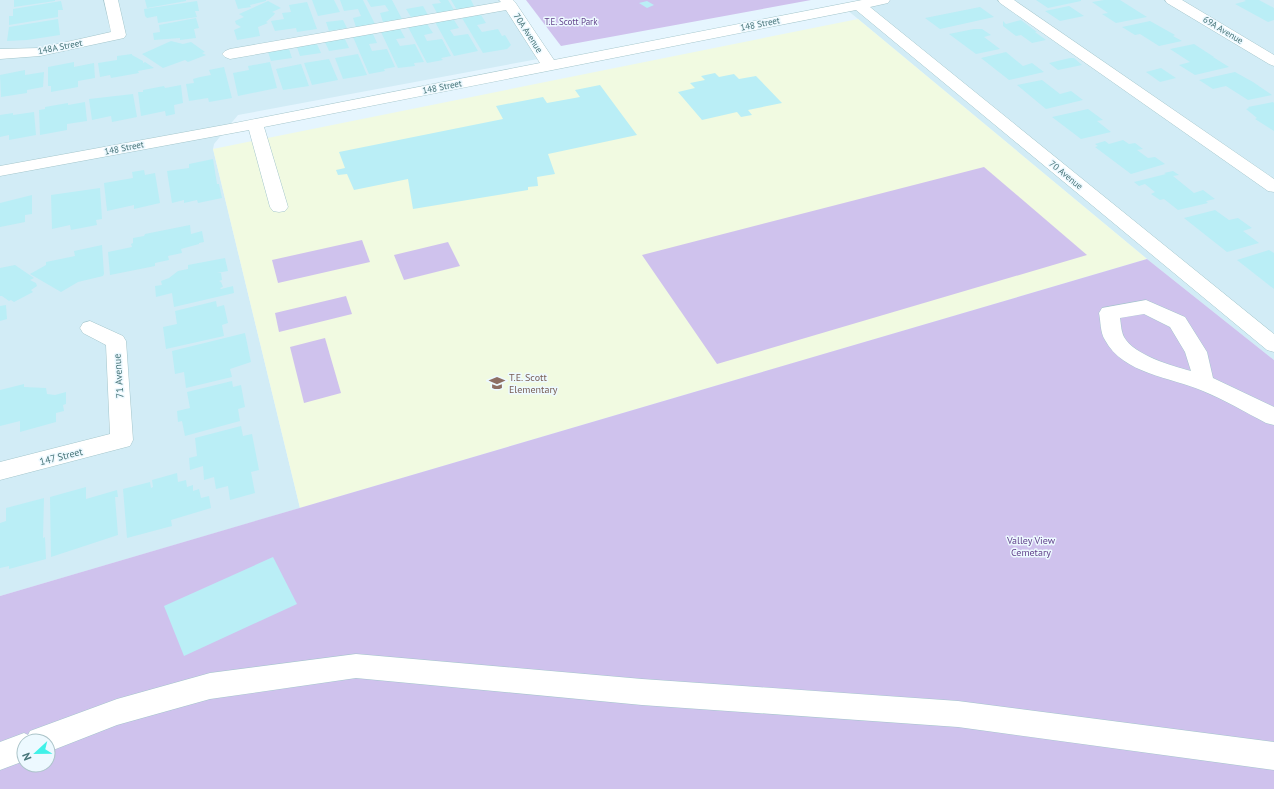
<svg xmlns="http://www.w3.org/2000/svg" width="1274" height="789" font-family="'PT Sans',sans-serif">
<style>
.residential{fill:#d2ecf6}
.education{fill:#f1fae1}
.green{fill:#cfc2ed;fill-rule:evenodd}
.building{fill:#baeef6}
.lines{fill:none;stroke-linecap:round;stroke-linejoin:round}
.minor-casing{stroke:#a4c6cc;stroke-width:1}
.minor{fill:#fff;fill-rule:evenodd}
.labels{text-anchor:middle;stroke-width:3;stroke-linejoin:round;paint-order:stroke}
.far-park-label{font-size:9px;fill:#63438c;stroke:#edf9ff}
.far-street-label{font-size:9px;fill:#477579;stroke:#edf9ff}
.street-label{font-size:10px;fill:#477579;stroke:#edf9ff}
.education-label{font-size:10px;fill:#785e54;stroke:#edf9ff;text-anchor:start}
.park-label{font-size:10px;fill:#63438c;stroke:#edf9ff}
</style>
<rect width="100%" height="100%" fill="#e5f5fe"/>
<g class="residential">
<polygon points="0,0 507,0 538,59 238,115 214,144 213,149 300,508 0,596"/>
<polygon points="892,0 1274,0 1274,360 1147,259 846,9"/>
</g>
<polygon class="education" points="858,19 1147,259 300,508 213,149"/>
<g class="green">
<polygon points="526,0 811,0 561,46"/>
<polygon points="984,167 1087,255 717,364 642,255"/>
<polygon points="362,240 370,262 278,283 272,260"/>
<polygon points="448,242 460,266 404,280 394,255"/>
<path d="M1147,259L1274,360V789H0V596ZM24,741H48V765H24Z"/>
<polygon points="346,296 352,314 279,332 275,313"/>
<polygon points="325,338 341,393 304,403 290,347"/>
</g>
<g class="building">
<polygon points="14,0 55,0 55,1 14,7"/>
<polygon points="145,0 186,0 186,1 147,8"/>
<polygon points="235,0 266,0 266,1 250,5 251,7 238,9"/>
<polygon points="312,0 334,0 340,12 318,16"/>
<polygon points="340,0 363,0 375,24 356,27 353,18 361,16 358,9 344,11"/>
<polygon points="367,0 392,0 402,19 383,22 380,13 389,11 385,5 371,7"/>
<polygon points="439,0 448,0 454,10 437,13 432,4 441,3"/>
<polygon points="451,0 471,0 474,6 457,10"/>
<polygon points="1036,0 1081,0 1081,1 1048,8"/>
<polygon points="1104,0 1120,0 1147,17 1116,23 1102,14 1108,13 1092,2"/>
<polygon points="1244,0 1259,0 1274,8 1274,20 1268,22 1235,4 1246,1"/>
<polygon points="61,1 63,10 58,10 58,17 9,25 9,16 13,16 13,9"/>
<polygon points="197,1 199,11 195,11 197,17 158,23 157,16 147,18 145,16 144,9"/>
<polygon points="268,1 281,8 272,12 275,13 274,15 266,22 268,23 258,27 260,36 237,40 234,30 241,27 236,24 235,21 244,17 239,14"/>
<polygon points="647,1 654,5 647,8 639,3"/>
<polygon points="307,2 317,29 297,32 296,28 275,31 271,21 284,19 282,13 291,12 289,5"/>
<polygon points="423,6 428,15 411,17 406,9"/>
<polygon points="1069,6 1084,16 1060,21 1045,11"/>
<polygon points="980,7 994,17 940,29 925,18"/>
<polygon points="481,15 486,23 477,25 482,32 498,29 502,36 505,35 511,45 507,49 483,53 462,18"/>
<polygon points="196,18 199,28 194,29 196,38 180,40 180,38 154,40 153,33 160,32 159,25"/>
<polygon points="58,19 60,35 27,40 7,41 9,27"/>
<polygon points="343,20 347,28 329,31 326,22"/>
<polygon points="454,20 459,28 450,30 454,36 468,34 478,51 454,56 435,22"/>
<polygon points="1021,20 1037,32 1035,32 1046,40 1032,43 1021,35 1016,36 1003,26 1003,21 1006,24"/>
<polygon points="1150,21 1175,35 1173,36 1182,41 1159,46 1140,34 1135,35 1122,27"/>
<polygon points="427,24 433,33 424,35 427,41 442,39 451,56 441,58 443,60 427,63 408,27"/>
<polygon points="400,29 405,38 396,39 400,46 415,44 424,62 414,63 415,66 398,68 381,32"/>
<polygon points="974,29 982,29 991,35 984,37 1000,49 976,54 949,34"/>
<polygon points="373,34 377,43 369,44 372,51 387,49 395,67 384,69 385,71 369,74 353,37"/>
<polygon points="345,39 349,48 329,51 325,42"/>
<polygon points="171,41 183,44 191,42 205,52 202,53 206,55 188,62 185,60 163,68 142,54"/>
<polygon points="317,44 321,53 300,56 297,47"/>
<polygon points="1194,44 1214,57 1213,57 1229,67 1195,75 1179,65 1190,62 1170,49"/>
<polygon points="289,49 292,58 271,61 268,52"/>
<polygon points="1006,52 1023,66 1032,63 1044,72 1009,80 981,58"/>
<polygon points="132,54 132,55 143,61 143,63 145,62 154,68 138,71 139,73 111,78 110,75 100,77 98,63 117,60 117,56"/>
<polygon points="358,54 367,75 343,79 335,58"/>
<polygon points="1070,58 1074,58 1082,65 1058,70 1049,63"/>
<polygon points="329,59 338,80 312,85 304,63"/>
<polygon points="74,62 74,67 94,63 95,78 78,81 78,87 51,92 51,86 48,86 48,67"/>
<polygon points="270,62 277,88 238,96 233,73 249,70 248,66"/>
<polygon points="301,64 309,86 283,90 276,69"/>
<polygon points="224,67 232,98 209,102 208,98 189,101 186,84 194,83 193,79 200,77 211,75 209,70"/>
<polygon points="1161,68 1176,78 1160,82 1146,72"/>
<polygon points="25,70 25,75 44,72 43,87 27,90 27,93 1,97 0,75"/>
<polygon points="1235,72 1253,82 1272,95 1248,100 1226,86 1213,89 1199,80"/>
<polygon points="715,73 719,77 734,74 739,79 756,76 782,103 748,110 752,115 741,117 737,112 702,120 678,92 695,88 690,83 705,80 701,76"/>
<polygon points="1042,80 1060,94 1071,91 1083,100 1046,109 1017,85"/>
<polygon points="181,85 183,103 174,105 175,114 166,116 165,111 141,116 138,92 143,92 143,90 164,86 165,88"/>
<polygon points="600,85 637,135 548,154 555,174 537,177 538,186 528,187 528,190 413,209 408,179 354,190 347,174 338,175 336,170 345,168 339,152 503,119 496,106 543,97 547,103 580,97 575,90"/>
<polygon points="133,94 137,117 112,122 111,116 92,120 89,99"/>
<polygon points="85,102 87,121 67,124 67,130 40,135 39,110 45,109 45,107 68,103 68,105"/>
<polygon points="1273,102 1274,103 1274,131 1255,119 1257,118 1246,109 1249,108 1248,107"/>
<polygon points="1088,109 1103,120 1097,121 1111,132 1081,139 1052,117"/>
<polygon points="34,112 36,135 9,140 9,135 0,137 0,115 13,113 13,115"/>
<polygon points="1123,140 1129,144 1135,143 1143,149 1137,150 1148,158 1155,157 1165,164 1131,174 1095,147 1098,146 1095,144 1105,141 1109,144"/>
<polygon points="213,159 217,184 219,184 222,198 198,203 197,200 184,203 184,200 172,203 167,171 189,168 189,164"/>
<polygon points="144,170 145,175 155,173 160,203 134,209 134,205 107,211 104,183 133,178 132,172"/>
<polygon points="1173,171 1179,175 1173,176 1194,193 1203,190 1215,199 1206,201 1208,203 1178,210 1164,199 1160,200 1151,194 1155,192 1145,184 1139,186 1134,182 1166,174 1164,173"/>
<polygon points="100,188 102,219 96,220 97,225 71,230 70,225 52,229 51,195"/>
<polygon points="32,195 32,214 25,215 25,222 0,227 0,203"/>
<polygon points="1215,210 1229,220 1238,218 1252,228 1243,231 1259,243 1227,252 1184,218"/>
<polygon points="190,225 191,234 202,231 204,242 199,243 199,244 181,249 182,253 168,256 169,260 155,263 155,266 110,275 108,252 132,247 131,244 133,243 133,238 144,236 145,234"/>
<polygon points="102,245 104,274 103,276 78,282 61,292 30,274 46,265 46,262 75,256 74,251"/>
<polygon points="1269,250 1274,253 1274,289 1237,260"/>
<polygon points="225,258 228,271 217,273 221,273 222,280 219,281 221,282 223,287 220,288 221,289 233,286 234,293 174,307 172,293 156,297 155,286 162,285 161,281 169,278 178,271 188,269 188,265"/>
<polygon points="15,265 34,278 30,280 36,283 37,286 31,290 33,292 14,302 11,300 9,301 2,296 0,296 0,268"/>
<polygon points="216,301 217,307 224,305 228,323 222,325 224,336 166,349 163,327 177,324 175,311"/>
<polygon points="6,305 7,319 0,321 0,306"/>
<polygon points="245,333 251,362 230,369 232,377 186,388 184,372 175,374 172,351"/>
<polygon points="232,381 233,387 241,385 245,407 238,409 240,421 185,436 182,421 178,422 177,411 190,408 187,392"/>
<polygon points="24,384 24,387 46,388 47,394 55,395 66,392 66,404 63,405 64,411 56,413 56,422 20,432 20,421 0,426 0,390"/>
<polygon points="241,426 243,436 252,434 259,470 251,472 255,493 230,500 228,486 216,489 214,477 204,480 203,466 190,470 189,458 197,456 195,438"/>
<polygon points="177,473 178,482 186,480 187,487 193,485 193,491 199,489 201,498 209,496 211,508 171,520 172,526 127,538 123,489 150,482 151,488 153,487 152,480"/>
<polygon points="86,487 86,499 117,490 118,497 115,497 118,535 51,557 50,497"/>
<polygon points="44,498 43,538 45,537 46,559 9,569 9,566 0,568 0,523 6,521 6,508"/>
<polygon points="273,557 297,604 184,656 164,606"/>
</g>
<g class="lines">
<defs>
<g id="minor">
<polygon points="104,0 118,0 126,35 124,38 40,56 0,59 0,49 40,48 111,32"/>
<polygon points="499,0 513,0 515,2 554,60 862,0 890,0 888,3 870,7 1274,334 1274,352 1267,350 856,10 264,127 288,207 285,211 279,212 273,211 270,207 249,130 0,176 0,166 235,123 540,63 506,10 230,59 225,57 222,54 225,51 230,49 501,2"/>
<polygon points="998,0 1014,0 1274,179 1274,192 1268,191 1000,3"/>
<polygon points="1165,0 1182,0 1274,55 1274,66 1269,64 1167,3"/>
<path d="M1146,300L1185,317L1207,352L1213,378L1274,407V425L1266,423C1245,412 1225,400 1203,391C1171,377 1123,374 1105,340C1100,332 1101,322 1099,313L1102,308ZM1144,314L1170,327L1185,352L1191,371C1172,366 1134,355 1124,337C1121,331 1121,324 1120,318Z"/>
<polygon points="90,321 123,336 126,341 133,440 130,446 0,480 0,462 110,434 106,345 83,333 80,328 83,323"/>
<polygon points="356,654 642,679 958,701 1274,742 1274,770 958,727 642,705 356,678 210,699 117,725 48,752 48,741 24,741 24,761 0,770 0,742 24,733 28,735 30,731 117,699 210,673"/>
</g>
</defs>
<use href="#minor" class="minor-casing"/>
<use href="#minor" class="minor"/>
</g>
<defs>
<symbol id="school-bare" viewBox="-9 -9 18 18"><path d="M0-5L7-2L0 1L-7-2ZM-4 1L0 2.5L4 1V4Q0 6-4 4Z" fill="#8d6e63" stroke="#edf9ff" stroke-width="2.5" paint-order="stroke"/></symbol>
</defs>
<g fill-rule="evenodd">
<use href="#school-bare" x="486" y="372" width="22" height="22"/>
</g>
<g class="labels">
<g class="far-park-label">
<text x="571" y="25">T.E. Scott Park</text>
</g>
<g class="far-street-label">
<text transform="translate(760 24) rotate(-11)" y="3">148 Street</text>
<text transform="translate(1223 30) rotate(31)" y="3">69A Avenue</text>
<text transform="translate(528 33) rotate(57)" y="3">70A Avenue</text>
<text transform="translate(60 47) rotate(-11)" y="3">148A Street</text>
<text transform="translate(442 87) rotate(-11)" y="3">148 Street</text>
<text transform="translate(124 148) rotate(-11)" y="3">148 Street</text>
<text transform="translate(1066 175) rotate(39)" y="3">70 Avenue</text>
</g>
<g class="street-label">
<text transform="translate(118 376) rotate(-94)" y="4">71 Avenue</text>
<text transform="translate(61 456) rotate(-14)" y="4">147 Street</text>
</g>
<g class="education-label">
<text x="509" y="381">T.E. Scott<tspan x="509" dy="12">Elementary</tspan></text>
</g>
<g class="park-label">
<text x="1031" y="544">Valley View<tspan x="1031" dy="12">Cemetary</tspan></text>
</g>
</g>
<g transform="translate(36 753) rotate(248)"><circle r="19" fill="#edf9ff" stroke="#abc4c9"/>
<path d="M0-3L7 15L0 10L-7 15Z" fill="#40f1e8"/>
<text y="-6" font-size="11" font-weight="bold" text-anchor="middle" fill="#477579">N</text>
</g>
</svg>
